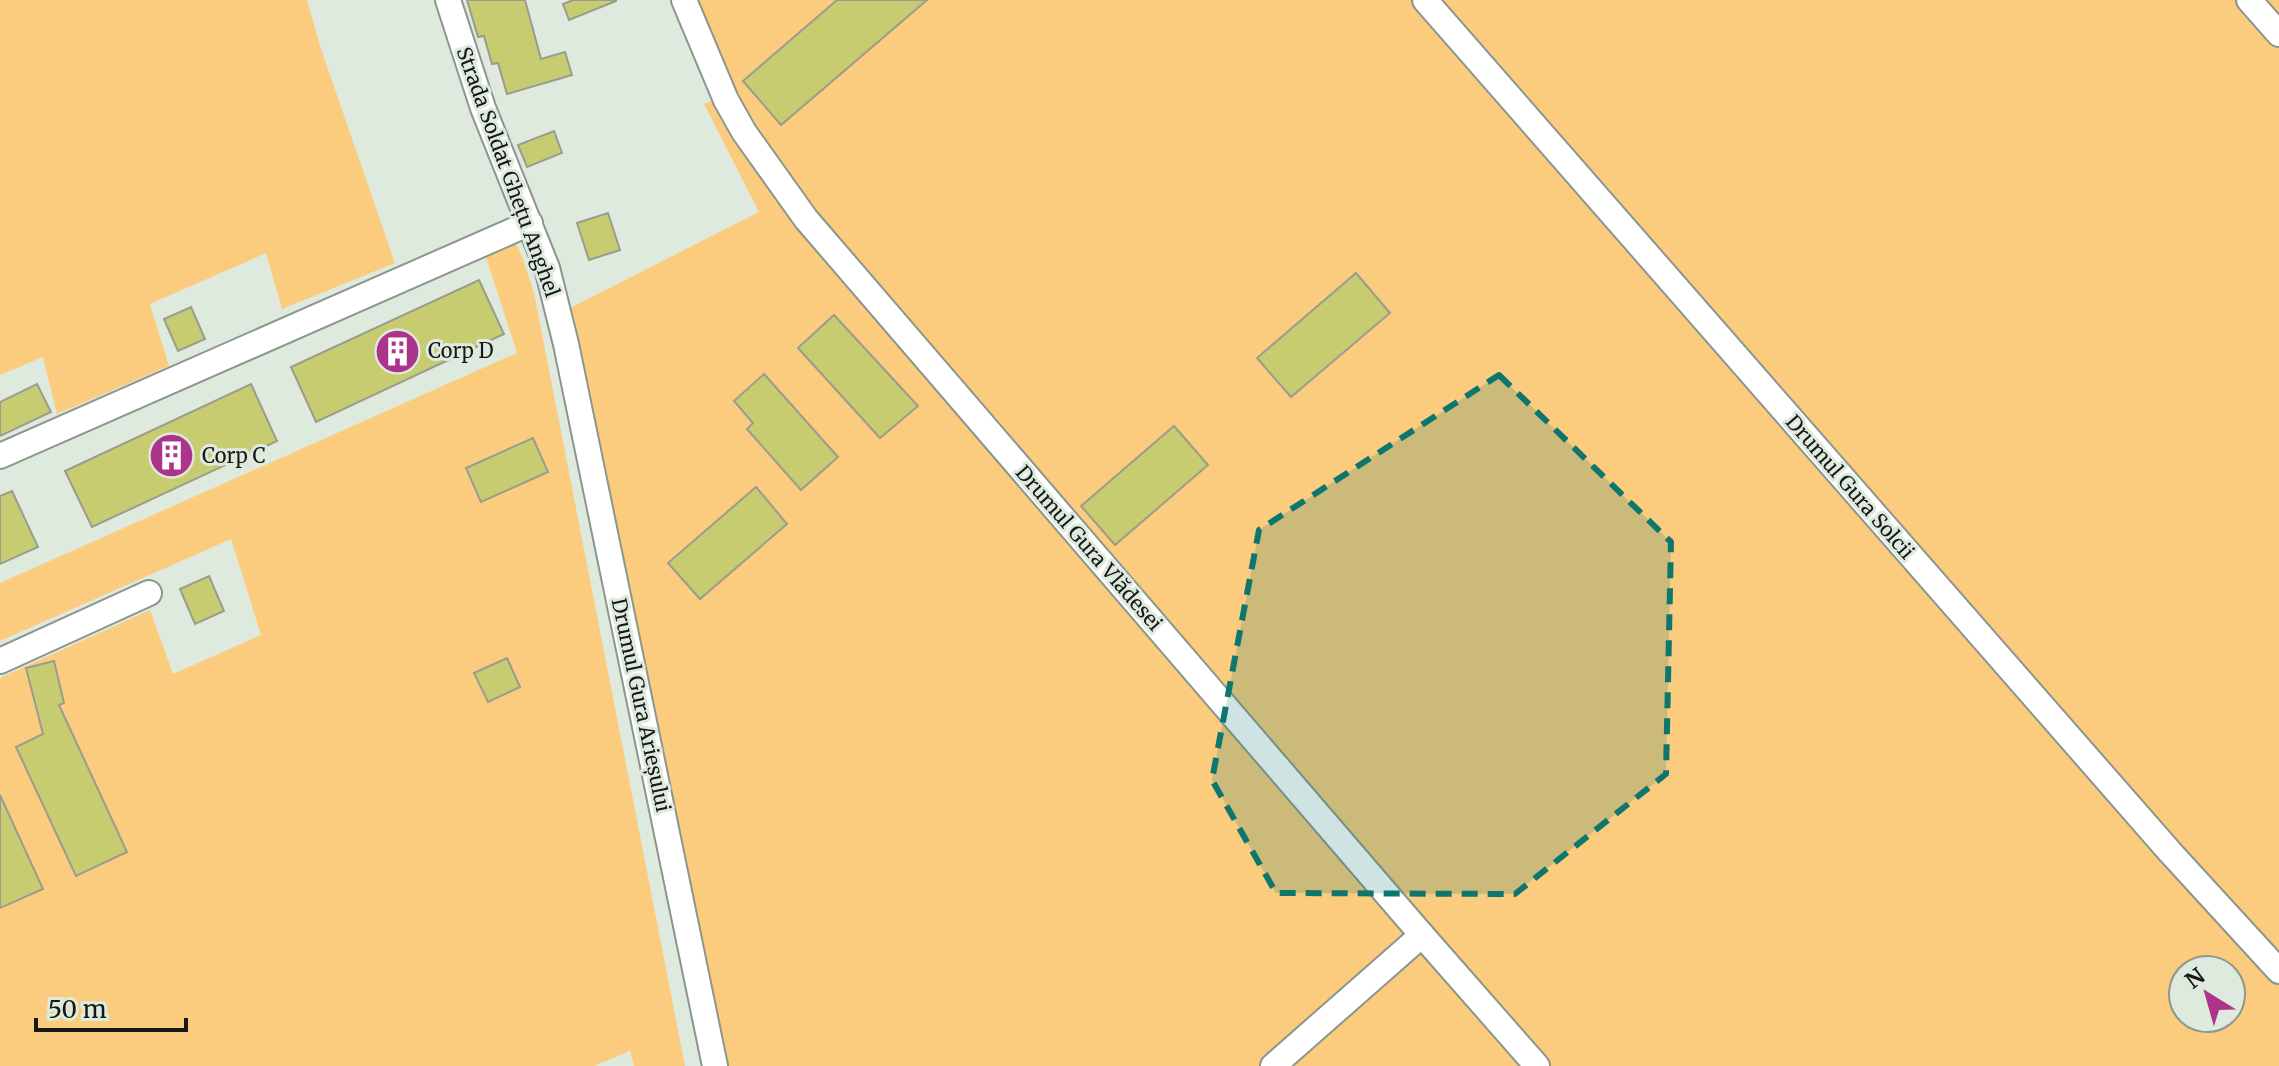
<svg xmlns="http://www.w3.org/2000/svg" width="2279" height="1066" font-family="Merriweather,serif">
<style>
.green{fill:#fbcb7e;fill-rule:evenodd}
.building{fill:#c7cc71;stroke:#9b9c8f;stroke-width:2}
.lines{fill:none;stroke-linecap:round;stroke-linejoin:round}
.minor-casing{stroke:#8c968c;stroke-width:28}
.minor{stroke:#fff;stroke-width:24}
.marked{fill:#0f766e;fill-opacity:0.2;stroke:#0f766e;stroke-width:6;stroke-dasharray:16 10;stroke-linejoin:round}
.labels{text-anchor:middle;stroke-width:6;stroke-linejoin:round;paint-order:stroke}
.street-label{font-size:20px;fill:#151915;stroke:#dfeade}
.poi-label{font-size:20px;fill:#151915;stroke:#dfeade;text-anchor:start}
</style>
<rect width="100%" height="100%" fill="#dfeade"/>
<g class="green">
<polygon points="0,0 307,0 321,49 395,263 282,309 266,253 150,304 169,366 57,414 43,357 0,375"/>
<path d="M675,0H2279V1066H726L568,309L759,212L704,104L716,99ZM2183,970H2231V1018H2183Z"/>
<polygon points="515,242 523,259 534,293 685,1066 634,1066 630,1051 594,1066 0,1066 0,678 150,610 173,674 261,635 231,539 0,641 0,583 517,353 485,254"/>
</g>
<g class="building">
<polygon points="467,0 525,0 541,59 565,52 572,75 507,94 498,63 492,64 484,36 478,37"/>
<polygon points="573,0 616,0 616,1 569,20 563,4"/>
<polygon points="837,0 927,0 781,125 743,81"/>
<polygon points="554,131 562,153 527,167 518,145"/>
<polygon points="608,213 620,250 589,260 577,223"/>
<polygon points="1356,273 1390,313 1291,397 1257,358"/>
<polygon points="479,280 504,334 316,422 291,367"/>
<polygon points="191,307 205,339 178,351 164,319"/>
<polygon points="834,315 918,406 880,438 798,348"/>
<polygon points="764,374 838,457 801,490 747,429 753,423 734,401"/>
<polygon points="37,384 51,412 0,436 0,402"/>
<polygon points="251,384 277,441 92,527 65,471"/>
<polygon points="1174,426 1208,465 1115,545 1081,506"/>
<polygon points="533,438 548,472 481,502 466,468"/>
<polygon points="756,487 787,524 700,599 668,563"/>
<polygon points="12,491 38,547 0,564 0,496"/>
<polygon points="209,576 224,611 195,624 180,589"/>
<polygon points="507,658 520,687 488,702 474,673"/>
<polygon points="54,661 64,703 59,705 127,852 76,876 16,747 43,734 26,668"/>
<polygon points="0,795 43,889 0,908"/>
</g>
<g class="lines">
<defs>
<g id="minor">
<polyline points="448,0 483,108 547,268 566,344 715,1066"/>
<polyline points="684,0 726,100 744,132 806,219 1422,935 1537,1066"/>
<polyline points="1425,0 2170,852 2279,971"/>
<polyline points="2249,0 2279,34"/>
<polyline points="0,456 530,223"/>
<polyline points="0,661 149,593"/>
<polyline points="1273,1066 1422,935"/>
</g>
</defs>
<use href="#minor" class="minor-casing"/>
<use href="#minor" class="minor"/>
</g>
<path class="marked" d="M1499,375L1671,542L1666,774L1515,894L1276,893L1212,780L1259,530Z"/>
<defs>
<symbol id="building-disc" viewBox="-11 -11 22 22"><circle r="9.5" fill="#ac358c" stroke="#dfeade"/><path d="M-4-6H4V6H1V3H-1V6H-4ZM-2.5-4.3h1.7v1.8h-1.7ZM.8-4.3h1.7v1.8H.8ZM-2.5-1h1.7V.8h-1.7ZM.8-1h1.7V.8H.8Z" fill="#fff"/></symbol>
</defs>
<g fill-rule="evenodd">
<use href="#building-disc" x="372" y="326" width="51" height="51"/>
<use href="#building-disc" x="146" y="430" width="51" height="51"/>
</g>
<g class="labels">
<g class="street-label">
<text transform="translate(508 172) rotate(70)" y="7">Strada Soldat Ghețu Anghel</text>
<text transform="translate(1850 487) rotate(49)" y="7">Drumul Gura Solcii</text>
<text transform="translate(1089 548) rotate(49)" y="7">Drumul Gura Vlădesei</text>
<text transform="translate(641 705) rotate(78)" y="7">Drumul Gura Arieșului</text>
</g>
<g class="poi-label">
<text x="428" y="358">Corp D</text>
<text x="202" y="463">Corp C</text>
</g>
</g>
<g transform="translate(2207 994) rotate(323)"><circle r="38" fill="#dfeade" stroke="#8e968e" stroke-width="2"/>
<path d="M0-6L14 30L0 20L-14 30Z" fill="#ac358c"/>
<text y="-12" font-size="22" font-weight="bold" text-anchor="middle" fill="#151915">N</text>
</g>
<path d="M36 1018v12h150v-12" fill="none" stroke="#151915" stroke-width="4"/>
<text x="48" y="1018" font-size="24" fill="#151915" stroke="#dfeade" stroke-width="6" paint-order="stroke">50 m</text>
</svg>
